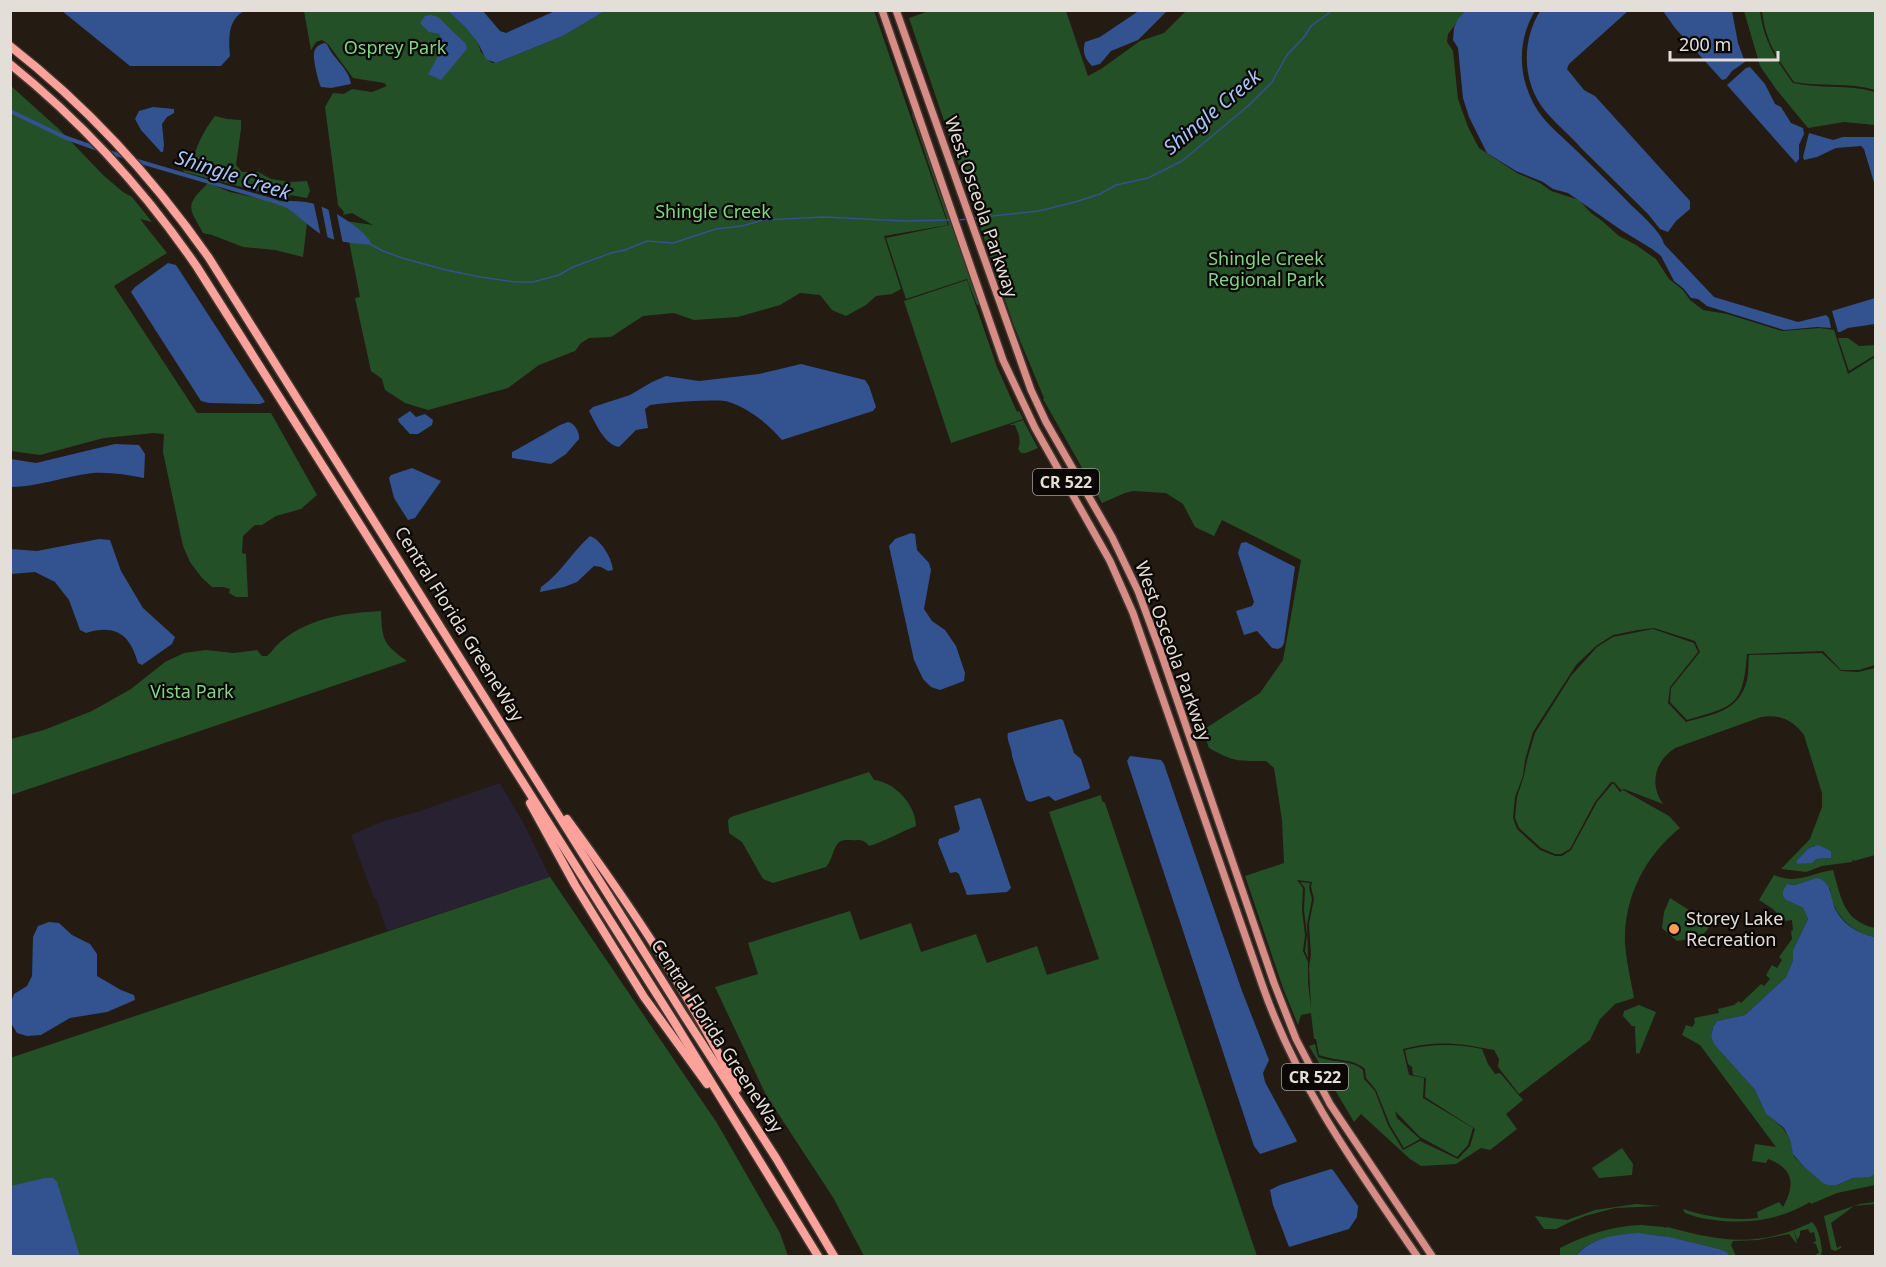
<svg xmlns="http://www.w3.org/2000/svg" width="1886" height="1267" font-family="'Noto Sans',sans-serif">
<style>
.education{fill:#272131}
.green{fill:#245027;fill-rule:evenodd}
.water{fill:#325290}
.pier{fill:#241b13}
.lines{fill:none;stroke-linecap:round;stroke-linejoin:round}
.stream{stroke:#325290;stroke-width:1.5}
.canal{stroke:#325290;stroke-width:4}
.primary-casing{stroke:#3f362f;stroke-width:10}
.motorway-casing{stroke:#3f362f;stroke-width:11}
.primary{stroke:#d78c86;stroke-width:7}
.motorway{stroke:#fca29b;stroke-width:8}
.poi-dot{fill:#fb9e51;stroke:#0a0704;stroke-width:2}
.labels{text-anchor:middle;stroke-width:4.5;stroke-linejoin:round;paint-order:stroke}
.shield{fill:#0a0704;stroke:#a29e98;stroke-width:1.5}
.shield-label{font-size:16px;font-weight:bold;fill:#e3ded8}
.park-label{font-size:18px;fill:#81d585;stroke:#0a0704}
.street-label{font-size:18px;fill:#e3ded8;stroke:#0a0704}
.poi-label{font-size:18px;fill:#e3ded8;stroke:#0a0704;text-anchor:start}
.water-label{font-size:20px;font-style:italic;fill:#a6c4fa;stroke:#0a0704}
</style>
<rect width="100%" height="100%" fill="#241b13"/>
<polygon class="education" points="500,783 525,826 550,877 387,931 376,898 374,898 351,835 381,822 417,812"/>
<g class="green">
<polygon points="304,11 448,11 466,28 478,43 481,52 492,63 496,63 563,36 605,11 874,11 948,225 884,236 901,289 892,294 876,296 866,305 846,316 832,310 820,295 800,293 780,305 738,317 694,320 674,313 643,316 611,337 589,338 581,343 575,351 539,365 508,388 428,410 405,403 385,390 382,379 371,371 355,298 360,297 345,221 373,225 352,213 343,215 344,212 338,205 325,107 333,93 344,94 352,89 372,92 387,86 384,83 353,78 328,44 322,40 316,42 311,50"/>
<path d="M929,11H1066L1088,76L1101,69L1140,41L1164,33L1186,11H1466L1448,34L1447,42L1453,51L1458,99L1468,127L1479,148L1517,173L1540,183L1551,191L1579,200L1591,213L1601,220L1619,236L1636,245L1656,259L1669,279L1683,290L1690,300L1703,310L1727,314L1782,331L1820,328L1834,330L1848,374L1875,357V665L1859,670H1841L1823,651L1747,654C1743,707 1734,706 1687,720L1670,702L1671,688L1700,652L1695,641L1654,628L1638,630L1613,635L1596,646L1576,665L1533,732L1525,760L1523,776L1515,797L1513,818L1517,829L1540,850L1555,856H1562L1571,850L1597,802L1613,783L1620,792L1623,790L1669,816L1680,828C1645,856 1624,897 1625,942C1626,961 1631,980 1634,998L1615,1004L1600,1019L1590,1040L1519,1094L1498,1067L1499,1059L1494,1050C1459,1043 1438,1040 1403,1049L1409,1075L1424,1078L1423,1098L1473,1128L1468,1145L1457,1157L1420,1137L1395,1111L1397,1118L1420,1139L1404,1148L1390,1125L1376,1090L1366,1078L1365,1069C1353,1058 1334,1061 1319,1055L1316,1039H1314L1311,1013L1301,1015L1298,1025L1283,988L1245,876L1284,863L1282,820L1274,768L1266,761C1238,761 1234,762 1209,748L1203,730L1260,693L1283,660L1301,560L1222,520L1214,536L1195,527L1183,504L1166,493L1133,491L1125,493L1102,503L1043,399L1044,398L1014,326L909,18ZM1297,880L1312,882L1311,887L1314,899L1309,924L1311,954L1309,968L1311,1009L1308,982V962L1303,951L1305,935L1302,910L1303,888Z"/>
<path d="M1744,11H1760C1763,39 1776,60 1793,83C1820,89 1848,84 1875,92V125L1844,122L1808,128L1776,89L1760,66Z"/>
<path d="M1762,11H1875V90C1849,82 1821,87 1794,82C1777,58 1765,40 1762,11Z"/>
<polygon points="11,86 60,130 103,175 123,192 132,197 152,222 140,219 167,253 114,286 197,413 271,413 317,495 301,509 276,516 262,525 255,525 243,536 242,553 246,554 248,597 236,597 229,593 230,589 223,587 212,587 202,578 190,562 183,546 163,452 164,434 154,433 104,438 40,455 11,451"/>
<polygon points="915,113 981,304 977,305 967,279 906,299 886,238 949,225 912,114"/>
<path d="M215,116L227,119L241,120V129L236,165L242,172H258L271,179L291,182L307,181L310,191L307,198L290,195L288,199L184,172L183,170L204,174V172L191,166C196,147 203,131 215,116Z"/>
<path d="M208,183L230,192L261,199L283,201L284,206L307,223L303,257L275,250L243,247L212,235L203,233C188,206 185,206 208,183Z"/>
<polygon points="967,280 997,367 1017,412 1019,411 1023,419 951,443 904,301"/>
<polygon points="1838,338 1848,338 1859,346 1875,345 1875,355 1849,371"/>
<path d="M1023,420L1038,448L1026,453H1021L1018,449C1022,440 1018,433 1015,425H1009Z"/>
<path d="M381,611C382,640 383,644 407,661L11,795V739L44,730L92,711L131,689L165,662L184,653L206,650L234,653L257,650L262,656H267C271,653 273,649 276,646C305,618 344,613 381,611Z"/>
<path d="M1653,629L1694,643L1698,652L1670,687L1668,703L1686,722C1713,714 1739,712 1747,680C1749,672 1748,663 1749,655L1822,653L1841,671L1858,672L1875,668V855L1854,861L1853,859L1852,862L1822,866L1806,872L1781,869L1810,839L1822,807V793L1804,735C1793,720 1780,714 1761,717L1675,748C1655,761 1649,784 1663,804L1624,789L1621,790L1614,782H1611L1595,802L1570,849L1561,854H1555L1541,848L1519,828L1515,818L1517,797L1524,776L1527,760L1535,733L1571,676L1597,647L1613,637ZM1815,846L1831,858L1816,859L1811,862L1797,864L1796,861L1809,848Z"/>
<path d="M869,772L874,780C895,782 916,805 916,826C900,832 886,841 869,846C865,841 863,840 857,840C852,841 846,839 841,841C833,845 833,860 826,867L773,883L763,879L742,842L729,833L728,820L731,817Z"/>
<polygon points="1101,795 1102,801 1105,803 1257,1256 864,1256 834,1199 766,1095 715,987 758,974 748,943 850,911 860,940 911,923 921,952 976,934 987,963 1037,946 1047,975 1099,959 1049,812"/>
<path d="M1833,870C1841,897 1843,921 1875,928V937C1851,932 1833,915 1830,889L1816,878L1795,885L1789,884L1786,900L1803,908L1808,919L1793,950V960L1786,977L1745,1015L1717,1021L1713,1027L1711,1037L1714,1043L1755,1090L1766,1114L1783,1128L1790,1140L1794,1156L1804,1167L1818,1178L1837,1185L1853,1178L1875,1174V1185L1837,1193L1811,1204L1810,1202C1779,1221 1742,1225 1707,1219C1699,1218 1692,1215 1685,1213L1683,1209C1708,1217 1732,1221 1758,1218L1757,1212L1779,1202L1783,1207C1796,1184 1793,1168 1768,1159L1766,1163L1752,1161L1755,1144L1776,1147L1700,1045L1682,1035L1686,1025L1692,1027L1695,1023L1694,1018L1719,1013L1718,1009L1734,1005L1739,1001L1741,1003L1761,984L1764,986L1770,979L1766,975L1772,965L1777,968L1782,960L1779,957L1792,939L1791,931L1793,930L1792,920L1785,921L1773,909L1759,900L1774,875C1797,885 1811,873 1833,870Z"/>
<polygon points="550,877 717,1123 780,1233 788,1256 11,1256 10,1058"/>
<polygon points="1300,882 1310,883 1309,888 1312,899 1307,925 1308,958 1305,951 1307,935 1304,910 1305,888"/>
<path d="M1670,898L1711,924C1702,940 1694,938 1677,941L1662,928L1664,912Z"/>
<polygon points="1639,1005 1656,1012 1639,1054 1636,1053 1635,1026 1632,1026 1623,1016 1624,1011"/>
<path d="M1315,1044L1318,1057C1333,1063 1353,1060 1363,1070L1364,1079L1375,1091L1388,1125L1403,1150L1420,1141L1458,1159L1470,1146L1475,1129L1425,1097L1426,1078L1413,1075L1412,1067L1408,1064L1405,1050C1431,1044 1455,1043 1482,1049L1488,1064L1495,1074L1500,1073L1523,1100L1506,1114L1517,1129L1490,1150L1481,1148L1456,1164L1421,1166L1410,1159L1361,1114L1354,1122L1309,1046Z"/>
<polygon points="1622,1148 1633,1164 1632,1175 1599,1178 1592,1168"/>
<polygon points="1875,1202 1875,1204 1854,1206 1831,1223 1837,1248 1841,1246 1841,1248 1835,1251 1831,1249 1824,1216 1860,1204"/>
<polygon points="1636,1204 1661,1206 1615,1208 1585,1216 1568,1223 1556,1229 1544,1229 1535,1216 1567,1220 1595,1210"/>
<path d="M1812,1222C1819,1228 1822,1245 1822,1254L1821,1252V1255L1818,1256L1816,1254L1819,1253L1816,1244L1813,1243L1816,1241L1814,1232L1810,1233L1808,1229L1800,1231V1235L1797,1240L1794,1230L1808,1224H1810L1809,1223Z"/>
<path d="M1641,1225L1664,1227L1665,1228L1667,1227C1714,1239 1746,1247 1794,1230L1797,1244L1789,1234L1758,1240L1733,1241L1731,1245L1736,1256H1729L1726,1252L1719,1249C1692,1243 1664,1233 1635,1234C1625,1234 1617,1236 1607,1238C1594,1241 1584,1245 1576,1256H1560V1248C1586,1235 1611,1226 1641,1225Z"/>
</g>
<g class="water">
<path d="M1140,10L1167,11L1138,40L1111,51L1100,64L1092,66C1085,59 1082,52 1085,42L1100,37Z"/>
<path d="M1466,10L1535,11C1516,42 1518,80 1538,111C1548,126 1564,138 1577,151C1595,169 1614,187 1632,206C1641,214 1662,233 1664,244L1714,297L1798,322L1826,315L1829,318L1831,328L1817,327L1784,330L1707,306L1698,299L1691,298L1684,289L1674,281L1661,256L1652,249L1621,230L1568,193L1553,189L1543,182L1516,171L1487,153L1469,117L1463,98L1458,48L1453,40L1454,28L1458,19Z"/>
<path d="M62,11H244C227,21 229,38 230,56L221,66H130Z"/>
<polygon points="448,11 483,11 500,31 506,33 555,11 605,11 563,36 496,63 486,59 478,43 466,28"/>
<path d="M1540,11H1628L1569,64L1567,69L1584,90L1595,96L1690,201V209L1676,221L1668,232L1660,229L1648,214L1581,148C1571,136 1557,125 1546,112C1522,83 1521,42 1540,11Z"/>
<polygon points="1663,11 1732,11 1738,43 1745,62 1732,71 1726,79 1722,80 1675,28"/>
<polygon points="431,15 438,17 466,44 467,49 441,80 428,74 441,51 440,34 429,32 420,23 425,16"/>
<path d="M324,43L327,44C332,58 349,68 351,84L331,88L321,87C318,81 313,60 314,53C315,47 319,45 324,43Z"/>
<polygon points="1750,67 1765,84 1775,104 1781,107 1791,123 1803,128 1804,134 1799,145 1799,159 1796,163 1727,85 1746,68"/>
<polygon points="153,107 174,109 174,113 167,117 162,124 164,145 163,152 161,152 141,130 135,119 139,111"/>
<polygon points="1809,133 1833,140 1843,137 1875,137 1875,186 1864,149 1861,146 1836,148 1817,157 1804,160 1803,157"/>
<path d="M283,201C292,201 302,201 311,203C328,207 366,229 372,245C354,243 335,243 319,233C307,225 296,214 284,206Z"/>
<polygon points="168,263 176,265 265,402 260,404 209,403 201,401 131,292 135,287"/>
<polygon points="1875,298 1875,324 1848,328 1840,332 1838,332 1832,311"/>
<path d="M801,364L865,380L869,386L876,407L873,411L782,440C768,424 750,409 729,402C719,398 663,403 650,405L645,409L648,428L636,430L619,447C604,444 596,424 589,411L593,407L630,395L652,382L666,376L699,381L759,374Z"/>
<polygon points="410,411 416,417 425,414 433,420 432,425 418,434 410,434 399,422 398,419"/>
<path d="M568,422C575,423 580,433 579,439L566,454L551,464L512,458V452L516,450L560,425Z"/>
<path d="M115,444L139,445L145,454L144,478C127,475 111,472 93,473C65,476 38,487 11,487V459L36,463Z"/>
<polygon points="412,468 441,481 415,518 408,520 394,498 389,478 391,475"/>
<polygon points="911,533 915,534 917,550 929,563 931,570 924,609 932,621 945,630 956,646 965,673 964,681 940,690 931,687 923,679 914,660 889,546 895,539"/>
<path d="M590,536C601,540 612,558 613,570L608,571L601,567L594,566L577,582L564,587L540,592L541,587C561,573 572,552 590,536Z"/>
<path d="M99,539L110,540L121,571L143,608L175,637L172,644L142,665L138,663C130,634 115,624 86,633L80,630L69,600L55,582L35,572L11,574V549L37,551Z"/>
<polygon points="1246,542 1295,567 1284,643 1282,647 1278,649 1272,648 1257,631 1244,635 1236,611 1252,606 1254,602 1238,553 1241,543"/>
<path d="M1060,719L1063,720L1074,753L1081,759L1090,787L1089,789L1055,801L1049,796L1030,802L1026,800L1012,756C1012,748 1006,740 1008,733Z"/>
<polygon points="1130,756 1161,760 1164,764 1242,991 1269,1060 1263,1073 1265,1082 1297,1141 1296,1142 1260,1154 1254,1146 1127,761"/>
<polygon points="979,798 981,799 1011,888 1007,892 967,895 959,874 956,872 950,873 938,843 939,839 958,832 960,829 954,806"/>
<polygon points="1818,845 1831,851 1831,858 1816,859 1812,863 1797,864 1796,861 1809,848"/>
<path d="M1816,878C1833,880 1830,901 1837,912C1845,926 1860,934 1875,937V1174L1870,1177L1853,1178L1837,1185H1828L1823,1183L1804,1167L1793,1154L1790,1140L1784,1128L1766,1114L1755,1090L1714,1044L1711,1037L1713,1027L1717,1021L1745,1015L1786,977L1793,960V950L1808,919L1803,908L1786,900L1783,896V891L1787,884L1795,885Z"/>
<polygon points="49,922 59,923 72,935 90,944 97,954 97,976 121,990 134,995 135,1000 107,1012 70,1018 41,1035 27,1036 17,1033 11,1023 11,1002 14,994 27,986 32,976 33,937 38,926"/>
<polygon points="1331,1169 1333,1170 1358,1206 1357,1217 1349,1229 1289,1247 1273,1205 1270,1190 1280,1185"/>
<polygon points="45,1178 53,1178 57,1182 80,1256 11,1256 11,1186"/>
<path d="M1638,1233L1670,1237L1719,1249L1727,1252L1729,1256H1576C1591,1237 1615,1235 1638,1233Z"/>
</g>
<g class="pier">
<polygon points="313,200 321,204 328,240 321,237"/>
<polygon points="328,207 336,210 343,244 335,243"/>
</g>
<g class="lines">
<g class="stream">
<polyline points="973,218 1039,211 1075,202 1100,194 1116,185 1148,178 1182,161 1248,106 1272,82 1287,55 1304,37 1311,26 1333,10"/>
<polyline points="958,220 968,219"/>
<polyline points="370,244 383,251 402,258 446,270 480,277 515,282 533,282 559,275 573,267 611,253 625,250 647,241 673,243 716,229 742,226 763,220 824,217 905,221 950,220"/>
</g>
<g class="canal">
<polyline points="10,111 64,137 98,149"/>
<polyline points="108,152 126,157"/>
<polyline points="134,160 274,201 287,206"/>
</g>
<defs>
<g id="primary">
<path d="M882,10L1003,360L1035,428L1110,561L1133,613L1263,987C1299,1089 1357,1168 1417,1256"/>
<polyline points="896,10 1031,390 1046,422 1112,537 1138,591 1161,653 1274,983 1296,1039 1330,1104 1432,1256"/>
</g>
<g id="motorway">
<path d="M10,46C87,106 153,178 209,258L683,1014L776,1158L834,1256"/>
<path d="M10,64C82,122 145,191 197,267L673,1020L818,1256"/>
<polyline points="530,803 575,885 644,997 707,1084"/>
<path d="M567,819C630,905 689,993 737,1089"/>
</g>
</defs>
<use href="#primary" class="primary-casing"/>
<use href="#motorway" class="motorway-casing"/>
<use href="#primary" class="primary"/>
<use href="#motorway" class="motorway"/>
</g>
<circle class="poi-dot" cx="1674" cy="929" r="6"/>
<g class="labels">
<g class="shield">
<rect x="1033" y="469" width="66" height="26" rx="4.5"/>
<rect x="1282" y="1064" width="66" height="26" rx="4.5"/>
</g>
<g class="shield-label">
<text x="1066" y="488">CR 522</text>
<text x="1315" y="1083">CR 522</text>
</g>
<g class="park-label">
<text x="395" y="54">Osprey Park</text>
<text x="713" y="218">Shingle Creek</text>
<text x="1266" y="265">Shingle Creek<tspan x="1266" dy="21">Regional Park</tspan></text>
<text x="192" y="698">Vista Park</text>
</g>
<g class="street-label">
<text transform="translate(981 207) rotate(71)" y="6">West Osceola Parkway</text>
<text transform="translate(459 624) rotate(58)" y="6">Central Florida GreeneWay</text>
<text transform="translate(1173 651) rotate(70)" y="6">West Osceola Parkway</text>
<text transform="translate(717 1036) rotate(57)" y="6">Central Florida GreeneWay</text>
</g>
<g class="poi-label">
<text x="1686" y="925">Storey Lake<tspan x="1686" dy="21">Recreation</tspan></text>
</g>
<g class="water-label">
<text transform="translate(1212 112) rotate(-40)" y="7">Shingle Creek</text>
<text transform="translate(233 175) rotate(18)" y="7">Shingle Creek</text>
</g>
</g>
<rect width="1886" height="1267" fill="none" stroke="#e3ded8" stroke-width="24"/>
<path d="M1670 51v9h108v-9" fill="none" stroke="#e3ded8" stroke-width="3"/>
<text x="1679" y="51" font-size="18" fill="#e3ded8" stroke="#0a0704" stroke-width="4.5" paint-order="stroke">200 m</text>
</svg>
